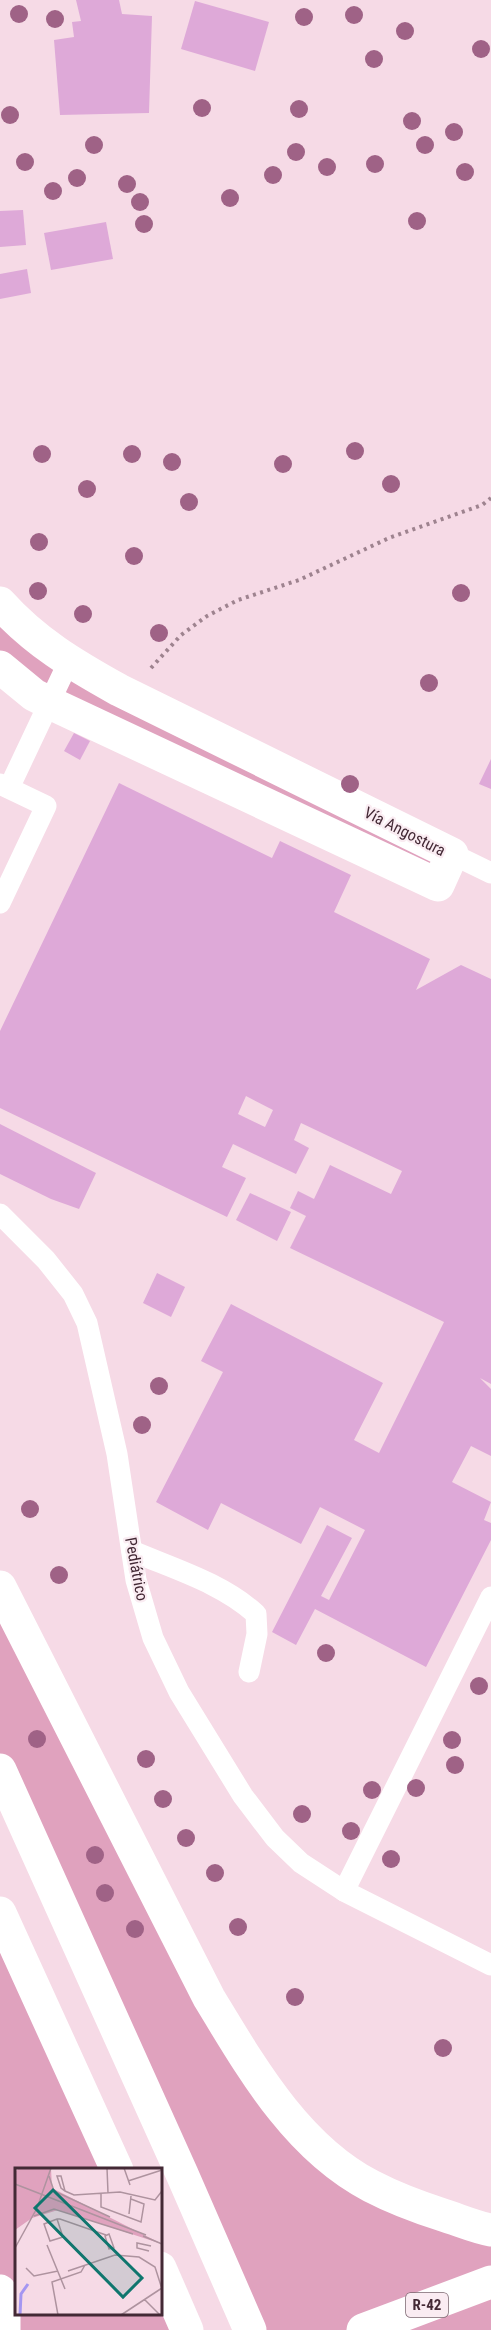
<svg xmlns="http://www.w3.org/2000/svg" width="491" height="2330" font-family="'Roboto Condensed',sans-serif">
<style>
.green{fill:#e0a2be}
.building{fill:#dea9d8;fill-rule:evenodd}
.lines{fill:none;stroke-linecap:round;stroke-linejoin:round}
.path{stroke:#9e838f;stroke-width:4;stroke-dasharray:3 4.5;stroke-linecap:butt}
.lane{stroke:#fff;stroke-width:21}
.street{stroke:#fff;stroke-width:33}
.primary{stroke:#fff;stroke-width:33}
.highway{stroke:#fff;stroke-width:33}
.tree{fill:#9f6286}
.labels{text-anchor:middle;stroke-width:4.5;stroke-linejoin:round;paint-order:stroke}
.shield{fill:#faecf2;stroke:#7a646e;stroke-width:1.5}
.shield-label{font-size:15px;font-weight:bold;fill:#432935}
.street-label{font-size:16px;fill:#432935;stroke:#faecf2}
.inset-river{fill:none;stroke:#a496f1;stroke-width:3}
.inset-road{fill:none;stroke:#ae939f;stroke-width:1.5}
.view{fill:#0f766e;fill-opacity:0.15;stroke:#0f766e;stroke-width:3}
.inset-edge{fill:none;stroke:#432935;stroke-width:3}
</style>
<rect width="100%" height="100%" fill="#f6dae6"/>
<g class="green">
<polygon points="0,603 8,612 452,854 438,885 0,667"/>
<polygon points="0,1587 209,1998 328,2157 491,2230 491,2330 250,2330 0,1770"/>
<polygon points="0,1913 117,2169 16,2170 16,2314 160,2314 161,2268 187,2330 4,2330 0,2291"/>
</g>
<g class="building">
<polygon points="76,0 119,0 122,14 152,16 149,113 60,115 54,40 74,37 72,22 81,21"/>
<polygon points="195,1 269,22 255,71 181,49"/>
<polygon points="23,210 26,245 0,247 0,211"/>
<polygon points="106,222 113,259 51,270 44,233"/>
<polygon points="27,269 31,293 0,299 0,274"/>
<polygon points="74,733 90,741 80,760 64,751"/>
<polygon points="491,759 491,789 479,784"/>
<path d="M119,783L272,858L280,841L351,875L334,912L430,959L416,990L461,965L491,979V1384L480,1378L491,1389V1456L471,1446L452,1482L491,1502L484,1520L491,1523V1540L426,1667L315,1609L296,1645L272,1632L327,1525L352,1538L321,1596L329,1600L365,1530L320,1507L301,1544L221,1503L208,1530L156,1502L223,1372L201,1361L231,1304L383,1383L354,1440L379,1453L444,1322L290,1248L306,1216L290,1208L298,1191L314,1199L330,1165L391,1194L402,1171L301,1123L294,1140L309,1148L296,1174L233,1144L222,1167L246,1178L227,1217L0,1108V1031ZM246,1096L273,1110L265,1127L238,1114Z"/>
<polygon points="0,1124 96,1173 79,1209 51,1199 0,1174"/>
<polygon points="250,1193 291,1212 277,1241 236,1220"/>
<polygon points="157,1273 185,1287 171,1317 143,1303"/>
</g>
<g class="lines">
<polyline class="path" points="151,668 181,635 207,616 238,600 299,580 389,538 482,505 491,498"/>
<g class="lane">
<polyline points="0,784 46,806 0,903"/>
<polyline points="9,788 69,661"/>
<polyline points="452,854 491,873"/>
<polyline points="0,1214 46,1260 73,1294 87,1323 117,1454 136,1580 153,1638 179,1692 243,1796 275,1838 301,1863 344,1891 491,1965"/>
<path d="M132,1551C174,1569 222,1583 256,1614L257,1634L249,1672"/>
<polyline points="344,1891 491,1597"/>
</g>
<path class="street" d="M0,603C35,642 74,665 119,690L452,854L438,885L50,703L34,695L0,667"/>
<g class="primary">
<path d="M0,1587L209,1998C251,2067 296,2147 371,2186C394,2198 418,2207 443,2215C459,2220 475,2227 491,2230"/>
<polyline points="0,2291 4,2304 4,2330"/>
<polyline points="363,2330 491,2282"/>
</g>
<g class="highway">
<polyline points="0,1770 182,2174 250,2330"/>
<polyline points="0,1913 117,2170"/>
<polyline points="160,2268 187,2330"/>
</g>
</g>
<g class="tree">
<circle cx="19" cy="14" r="9"/>
<circle cx="354" cy="15" r="9"/>
<circle cx="304" cy="17" r="9"/>
<circle cx="55" cy="19" r="9"/>
<circle cx="405" cy="31" r="9"/>
<circle cx="481" cy="49" r="9"/>
<circle cx="374" cy="59" r="9"/>
<circle cx="202" cy="108" r="9"/>
<circle cx="299" cy="109" r="9"/>
<circle cx="10" cy="115" r="9"/>
<circle cx="412" cy="121" r="9"/>
<circle cx="454" cy="132" r="9"/>
<circle cx="94" cy="145" r="9"/>
<circle cx="425" cy="145" r="9"/>
<circle cx="296" cy="152" r="9"/>
<circle cx="25" cy="162" r="9"/>
<circle cx="375" cy="164" r="9"/>
<circle cx="327" cy="167" r="9"/>
<circle cx="465" cy="172" r="9"/>
<circle cx="273" cy="175" r="9"/>
<circle cx="77" cy="178" r="9"/>
<circle cx="127" cy="184" r="9"/>
<circle cx="53" cy="191" r="9"/>
<circle cx="230" cy="198" r="9"/>
<circle cx="140" cy="202" r="9"/>
<circle cx="417" cy="221" r="9"/>
<circle cx="144" cy="224" r="9"/>
<circle cx="355" cy="451" r="9"/>
<circle cx="42" cy="454" r="9"/>
<circle cx="132" cy="454" r="9"/>
<circle cx="172" cy="462" r="9"/>
<circle cx="283" cy="464" r="9"/>
<circle cx="391" cy="484" r="9"/>
<circle cx="87" cy="489" r="9"/>
<circle cx="189" cy="502" r="9"/>
<circle cx="39" cy="542" r="9"/>
<circle cx="134" cy="556" r="9"/>
<circle cx="38" cy="591" r="9"/>
<circle cx="461" cy="593" r="9"/>
<circle cx="83" cy="614" r="9"/>
<circle cx="159" cy="633" r="9"/>
<circle cx="429" cy="683" r="9"/>
<circle cx="350" cy="784" r="9"/>
<circle cx="159" cy="1386" r="9"/>
<circle cx="142" cy="1425" r="9"/>
<circle cx="30" cy="1509" r="9"/>
<circle cx="59" cy="1575" r="9"/>
<circle cx="326" cy="1653" r="9"/>
<circle cx="479" cy="1686" r="9"/>
<circle cx="37" cy="1739" r="9"/>
<circle cx="452" cy="1740" r="9"/>
<circle cx="146" cy="1759" r="9"/>
<circle cx="455" cy="1765" r="9"/>
<circle cx="416" cy="1788" r="9"/>
<circle cx="372" cy="1790" r="9"/>
<circle cx="163" cy="1799" r="9"/>
<circle cx="302" cy="1814" r="9"/>
<circle cx="351" cy="1831" r="9"/>
<circle cx="186" cy="1838" r="9"/>
<circle cx="95" cy="1855" r="9"/>
<circle cx="391" cy="1859" r="9"/>
<circle cx="215" cy="1873" r="9"/>
<circle cx="105" cy="1893" r="9"/>
<circle cx="238" cy="1927" r="9"/>
<circle cx="135" cy="1929" r="9"/>
<circle cx="295" cy="1997" r="9"/>
<circle cx="443" cy="2048" r="9"/>
</g>
<g class="labels">
<rect class="shield" x="406" y="2293" width="42" height="24" rx="4.5"/>
<g class="shield-label">
<text x="427" y="2310">R-42</text>
</g>
<g class="street-label">
<text transform="translate(405 831) rotate(27)" y="6">Vía Angostura</text>
<text transform="translate(137 1569) rotate(79)" y="6">Pediátrico</text>
</g>
</g>
<g transform="translate(15 2168)">
<rect width="147" height="147" fill="#f6dae6"/>
<path d="M4,0H36L37,20L147,76L43,42L17,50L0,62V4Z" fill="#e0a2be"/>
<path class="inset-river" d="M5,147L6,126L13,116"/>
<path class="inset-road" d="M92,0L93,25M109,0L115,17M34,8L39,23L95,49M113,13L147,2M0,16L131,67M50,23L46,8H42L46,20L50,23L59,27L105,24L140,32L147,23M86,25V39L126,54L129,36L116,31M114,46L116,28M19,48L39,41L118,66M42,51L48,69L35,73L29,56L42,51H45L91,67M94,66L99,80L94,81L90,68ZM128,68L147,76M32,77L50,121M0,80L22,40L36,0M134,83L122,80V75L136,78M11,100L19,108L43,103M53,103L100,87L124,89L140,99L147,121M129,131L145,147M43,147L37,114L66,104L70,97M106,147L147,120"/>
<path class="view" d="M38,22L127,110L108,129L20,40Z"/>
<rect width="147" height="147" class="inset-edge"/>
</g>
</svg>
